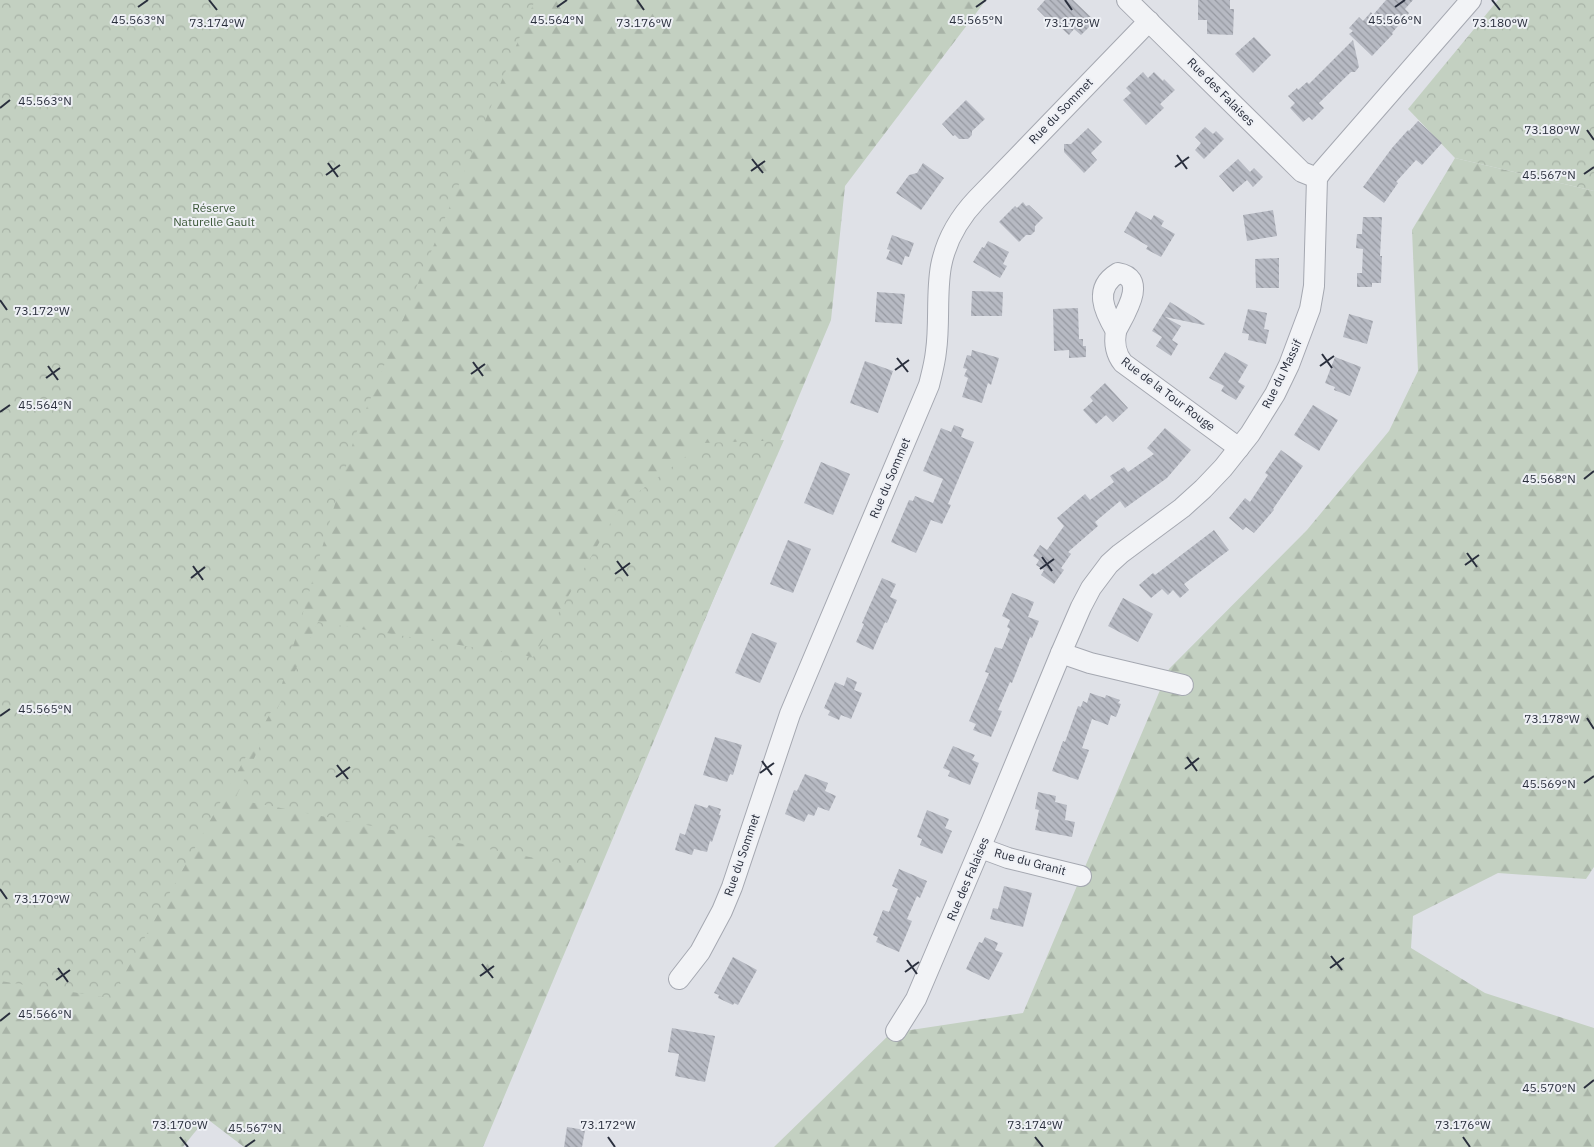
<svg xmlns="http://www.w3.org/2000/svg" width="1594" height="1147" font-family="'IBM Plex Sans',sans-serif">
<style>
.forest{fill:url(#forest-firs)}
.park{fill:url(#park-crowns)}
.building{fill:url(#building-back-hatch)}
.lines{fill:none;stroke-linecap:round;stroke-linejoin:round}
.minor-casing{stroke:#a5a8b1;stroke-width:22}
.minor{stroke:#f2f3f6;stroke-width:20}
.ticks{fill:none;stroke:#2a2f3d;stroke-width:2}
.labels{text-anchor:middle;stroke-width:4;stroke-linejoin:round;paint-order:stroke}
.street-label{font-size:12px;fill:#2a2f3d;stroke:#eef0f5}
.park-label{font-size:12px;fill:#3b5738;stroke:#eef0f5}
.ticks-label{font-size:12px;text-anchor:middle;fill:#2a2f3d;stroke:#eef0f5;stroke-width:4;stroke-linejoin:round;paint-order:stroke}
</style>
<defs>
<pattern id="forest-firs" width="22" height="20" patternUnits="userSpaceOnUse" patternTransform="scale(1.25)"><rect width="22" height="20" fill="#c3d0c1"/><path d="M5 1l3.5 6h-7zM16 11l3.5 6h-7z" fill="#a8b3a7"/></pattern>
<pattern id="park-crowns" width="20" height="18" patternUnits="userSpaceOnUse" patternTransform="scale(1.25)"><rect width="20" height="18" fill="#c3d0c1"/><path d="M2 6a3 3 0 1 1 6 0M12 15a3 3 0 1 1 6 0" fill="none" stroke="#a8b3a7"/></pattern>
<pattern id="building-back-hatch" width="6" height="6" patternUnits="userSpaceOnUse" patternTransform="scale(1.25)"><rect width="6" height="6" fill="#b7bac3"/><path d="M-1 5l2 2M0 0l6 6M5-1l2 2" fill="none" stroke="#9598a0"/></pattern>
</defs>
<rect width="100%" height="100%" fill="#dfe1e7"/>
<g class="forest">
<polygon points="0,0 986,0 845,186 831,320 483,1147 244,1147 206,1118 183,1147 0,1147"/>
<polygon points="1455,158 1594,191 1594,867 1586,879 1498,873 1413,916 1411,948 1485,993 1594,1028 1594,1147 774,1147 891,1033 1023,1013 1169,669 1307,530 1389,431 1418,371 1412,230"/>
</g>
<g class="park">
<polygon points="0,0 535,0 355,436 277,701 111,998 0,981"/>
<polygon points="1498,0 1594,0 1594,191 1455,158 1408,109"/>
<polygon points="784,440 677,681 609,845 590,869 235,799 318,622 533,657 621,505 704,443"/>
</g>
<g class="building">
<polygon points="1045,0 1073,0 1095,21 1081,35 1074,29 1069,35 1049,17 1047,19 1037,9"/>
<polygon points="1198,0 1230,0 1230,9 1234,9 1233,35 1207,34 1207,20 1198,20"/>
<polygon points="1386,0 1413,0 1405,9 1409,13 1392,33 1393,34 1372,56 1349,34 1353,31 1349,28 1359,17 1363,21 1371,12 1373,15"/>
<polygon points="1254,37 1271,55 1253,73 1235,54"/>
<polygon points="1353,40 1359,67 1355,72 1351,72 1319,103 1324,108 1312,120 1309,117 1303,122 1290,108 1295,103 1288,96 1297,88 1298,90 1307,82 1309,84"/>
<polygon points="1143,72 1148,78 1154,72 1163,81 1164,79 1175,90 1160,104 1164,108 1146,125 1123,100 1131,93 1126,88"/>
<polygon points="966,100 985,119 972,131 972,135 968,139 959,139 955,135 953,136 942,124"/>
<polygon points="1418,121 1442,143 1422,165 1416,160 1396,182 1398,183 1384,203 1363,187 1392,148 1408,130 1409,131"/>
<polygon points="1205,127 1213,134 1216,131 1224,139 1204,159 1195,150 1201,143 1195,137"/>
<polygon points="1088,128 1102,142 1091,153 1097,160 1084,173 1064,152 1064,144 1071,144"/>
<polygon points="1238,159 1250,172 1254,168 1263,177 1253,187 1247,180 1233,192 1219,176"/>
<polygon points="923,163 944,178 921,210 896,193 909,175 917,173"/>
<polygon points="1023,202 1026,206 1029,205 1043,218 1035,226 1035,231 1031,235 1026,235 1019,242 999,222 1015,206 1017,208"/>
<polygon points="1273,210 1277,236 1247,241 1243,215"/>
<polygon points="1136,211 1151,220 1154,215 1164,221 1161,226 1175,234 1161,257 1146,249 1148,246 1124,232"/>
<polygon points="1363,217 1382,217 1380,256 1382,256 1381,283 1372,283 1372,287 1357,287 1357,273 1362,273 1363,249 1356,248 1357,234 1362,234"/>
<polygon points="892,235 914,243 909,257 905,256 902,265 886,259 890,250 887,249"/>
<polygon points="988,241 1009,252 1003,264 1007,266 1000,278 973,262 982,247 984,248"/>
<polygon points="1279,258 1279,288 1256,288 1255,259"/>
<polygon points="972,291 1003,292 1002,316 971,316"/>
<polygon points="877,292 905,294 902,324 875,322"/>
<polygon points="1170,302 1205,324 1204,325 1165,317 1181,326 1172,340 1178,344 1171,356 1156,346 1162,337 1152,331"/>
<polygon points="1078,308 1079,339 1083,339 1083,346 1086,346 1086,357 1069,358 1069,350 1054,351 1053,309"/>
<polygon points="1248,309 1267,313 1264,329 1269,330 1266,344 1248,340 1249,334 1242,333"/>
<polygon points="1349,314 1373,321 1367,344 1343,337"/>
<polygon points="972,350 999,358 991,385 988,383 982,403 962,397 968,378 964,376 967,369 963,368 967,355 971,356"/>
<polygon points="1225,352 1248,365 1238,382 1245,386 1236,400 1221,391 1224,386 1209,378"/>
<polygon points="1335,357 1361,367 1350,396 1334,390 1335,387 1325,383"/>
<polygon points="865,361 893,371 878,413 850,403"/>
<polygon points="1105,383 1128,408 1113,422 1106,415 1096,424 1083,410 1093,401 1090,397"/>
<polygon points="1313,405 1338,420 1319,451 1294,435"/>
<polygon points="954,425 964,429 961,437 974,442 948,504 951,505 942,524 931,520 916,553 891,542 909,500 913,501 915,496 933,503 943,479 923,471 941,428 951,432"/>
<polygon points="1165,428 1191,450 1167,478 1125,508 1120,501 1095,522 1098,526 1068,552 1071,554 1061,568 1064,570 1054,584 1041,575 1044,570 1036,565 1039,560 1033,556 1040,545 1047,550 1064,526 1057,518 1085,494 1090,500 1114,482 1110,476 1124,467 1128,472 1154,454 1147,448"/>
<polygon points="1281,450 1303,466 1273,509 1274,510 1254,533 1246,527 1243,530 1229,518 1245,498 1250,502 1268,475 1265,473"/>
<polygon points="821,462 850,474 833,515 804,503"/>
<polygon points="1214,530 1229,550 1184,584 1189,590 1180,598 1173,590 1168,595 1162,589 1151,598 1139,585 1153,573 1155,575"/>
<polygon points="788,540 811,549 793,593 770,584"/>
<polygon points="882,578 896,584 890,597 897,600 887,623 885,622 873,650 856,642 864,624 862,623"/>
<polygon points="1012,593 1034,602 1028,617 1039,621 1032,638 1030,637 1012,683 1010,682 998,710 1002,711 991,737 973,730 976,724 969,721 989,673 985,672 995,647 1002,649 1010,629 1007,627 1010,620 1002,616"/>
<polygon points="1123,598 1153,614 1138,642 1108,626"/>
<polygon points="752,633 777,643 760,683 735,673"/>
<polygon points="847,677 857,682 854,690 862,693 851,719 841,715 839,720 828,715 830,711 824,708 835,682 844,686"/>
<polygon points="1090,693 1105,698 1106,695 1120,700 1118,703 1121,704 1116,717 1111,715 1108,725 1092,719 1082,748 1089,750 1078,780 1052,771 1063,741 1065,742 1078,706 1081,707 1083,701 1087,703"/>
<polygon points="715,737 742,745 733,775 730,774 727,782 703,775"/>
<polygon points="953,746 975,755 972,760 979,763 970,785 948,776 950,771 943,768"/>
<polygon points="805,774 828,783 825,791 836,796 829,811 818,807 814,816 808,814 804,822 785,814 794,790 797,791"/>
<polygon points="1038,792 1056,796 1055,802 1067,805 1065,820 1075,822 1072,837 1035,830 1039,810 1035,809"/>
<polygon points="695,804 707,808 709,805 721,809 719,815 721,815 712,842 710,841 707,852 694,849 692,855 675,850 680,833 685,835"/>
<polygon points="927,810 949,819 945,828 952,831 942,854 920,845 922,839 917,837"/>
<polygon points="899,869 927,881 920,898 917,896 907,919 912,921 899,952 876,942 878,937 873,935 883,910 889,912 898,889 892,886"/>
<polygon points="1004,886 1032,893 1023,927 990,919 993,908 998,909"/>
<polygon points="985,937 998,943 995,950 1003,953 989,980 966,969 979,942 982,943"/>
<polygon points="733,957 757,970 738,1005 734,1003 733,1005 718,998 719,995 714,993"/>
<polygon points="672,1028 715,1036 705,1082 675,1076 679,1054 668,1052"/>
<polygon points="567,1127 585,1130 582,1147 564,1147"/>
</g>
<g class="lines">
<defs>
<g id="minor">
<polyline points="1127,0 1302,172 1317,178"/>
<path d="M1118,273C1149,278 1124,315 1116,331C1104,311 1093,288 1118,273Z"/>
<path d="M1116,331C1114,343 1115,353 1123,363L1239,448"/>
<polyline points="1061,653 1090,663 1183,685"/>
<polyline points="981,848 1008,858 1081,876"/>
<path d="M679,979L700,952L722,911L732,887L790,714L929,385C932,373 935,362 936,351C940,323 936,294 941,266C946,240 959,218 977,199L1149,21"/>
<polyline points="896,1031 916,999 992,820 1061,653 1081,607 1091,588 1109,564 1120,554 1182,508 1203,489 1223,468 1250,434 1275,394 1289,365 1310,309 1314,286 1317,178 1322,171 1471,0"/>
</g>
</defs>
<use href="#minor" class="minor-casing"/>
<use href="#minor" class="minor"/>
</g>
<path class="ticks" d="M209,0L217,10M637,0L644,10M1065,0L1072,10M1492,0L1500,10M138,7L148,0M557,7L567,0M976,7L986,0M1395,7L1405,0M0,108L10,100M1587,130L1594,140M1177,155L1187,169M752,159L763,173M328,163L338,177M1175,167L1189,157M751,171L765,161M1584,174L1594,167M326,175L340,165M0,300L7,310M1322,354L1332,368M897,358L908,372M473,362L483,376M48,366L58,380M1320,366L1334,356M895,370L909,360M471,374L485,364M46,378L60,368M0,412L10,405M1584,479L1594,471M1467,553L1477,567M1042,557L1052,571M617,561L628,576M1465,565L1479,555M193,566L203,580M1040,569L1054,559M615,574L630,563M191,578L205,567M0,716L10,709M1587,718L1594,729M1187,757L1197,771M762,761L772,775M337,765L348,779M1185,769L1199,758M760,773L774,763M336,777L350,767M1584,783L1594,776M0,889L7,899M1331,956L1342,970M907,960L917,974M482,964L493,978M58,968L68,982M1330,968L1344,958M905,972L919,962M480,976L494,966M56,980L70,970M0,1021L10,1013M1584,1088L1594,1080M180,1137L188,1147M608,1137L615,1147M1035,1137L1043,1147M1463,1137L1470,1147M245,1147L255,1140"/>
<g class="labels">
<g class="street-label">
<text transform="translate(1221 92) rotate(45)" y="4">Rue des Falaises</text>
<text transform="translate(1061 111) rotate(-46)" y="4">Rue du Sommet</text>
<text transform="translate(1282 374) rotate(-64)" y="4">Rue du Massif</text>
<text transform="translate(1168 394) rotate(37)" y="4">Rue de la Tour Rouge</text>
<text transform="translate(890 478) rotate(-67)" y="4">Rue du Sommet</text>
<text transform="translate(742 855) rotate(-71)" y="4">Rue du Sommet</text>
<text transform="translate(1030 862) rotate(15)" y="4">Rue du Granit</text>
<text transform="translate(968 879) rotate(-67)" y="4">Rue des Falaises</text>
</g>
<g class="park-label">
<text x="214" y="212">Réserve<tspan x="214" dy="14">Naturelle Gault</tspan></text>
</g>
</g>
<g class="ticks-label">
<text x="1395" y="24">45.566°N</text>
<text x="138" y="24">45.563°N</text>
<text x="557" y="24">45.564°N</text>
<text x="976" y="24">45.565°N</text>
<text x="217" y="27">73.174°W</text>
<text x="644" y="27">73.176°W</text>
<text x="1072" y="27">73.178°W</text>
<text x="1500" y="27">73.180°W</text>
<text x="45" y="105">45.563°N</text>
<text x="1552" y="134">73.180°W</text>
<text x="1549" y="179">45.567°N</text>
<text x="42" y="315">73.172°W</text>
<text x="45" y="409">45.564°N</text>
<text x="1549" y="483">45.568°N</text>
<text x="45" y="713">45.565°N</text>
<text x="1552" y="723">73.178°W</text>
<text x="1549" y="788">45.569°N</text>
<text x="42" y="903">73.170°W</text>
<text x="45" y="1018">45.566°N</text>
<text x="1549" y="1092">45.570°N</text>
<text x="180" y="1129">73.170°W</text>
<text x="608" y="1129">73.172°W</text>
<text x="1035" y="1129">73.174°W</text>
<text x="1463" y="1129">73.176°W</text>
<text x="255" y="1132">45.567°N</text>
</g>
</svg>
